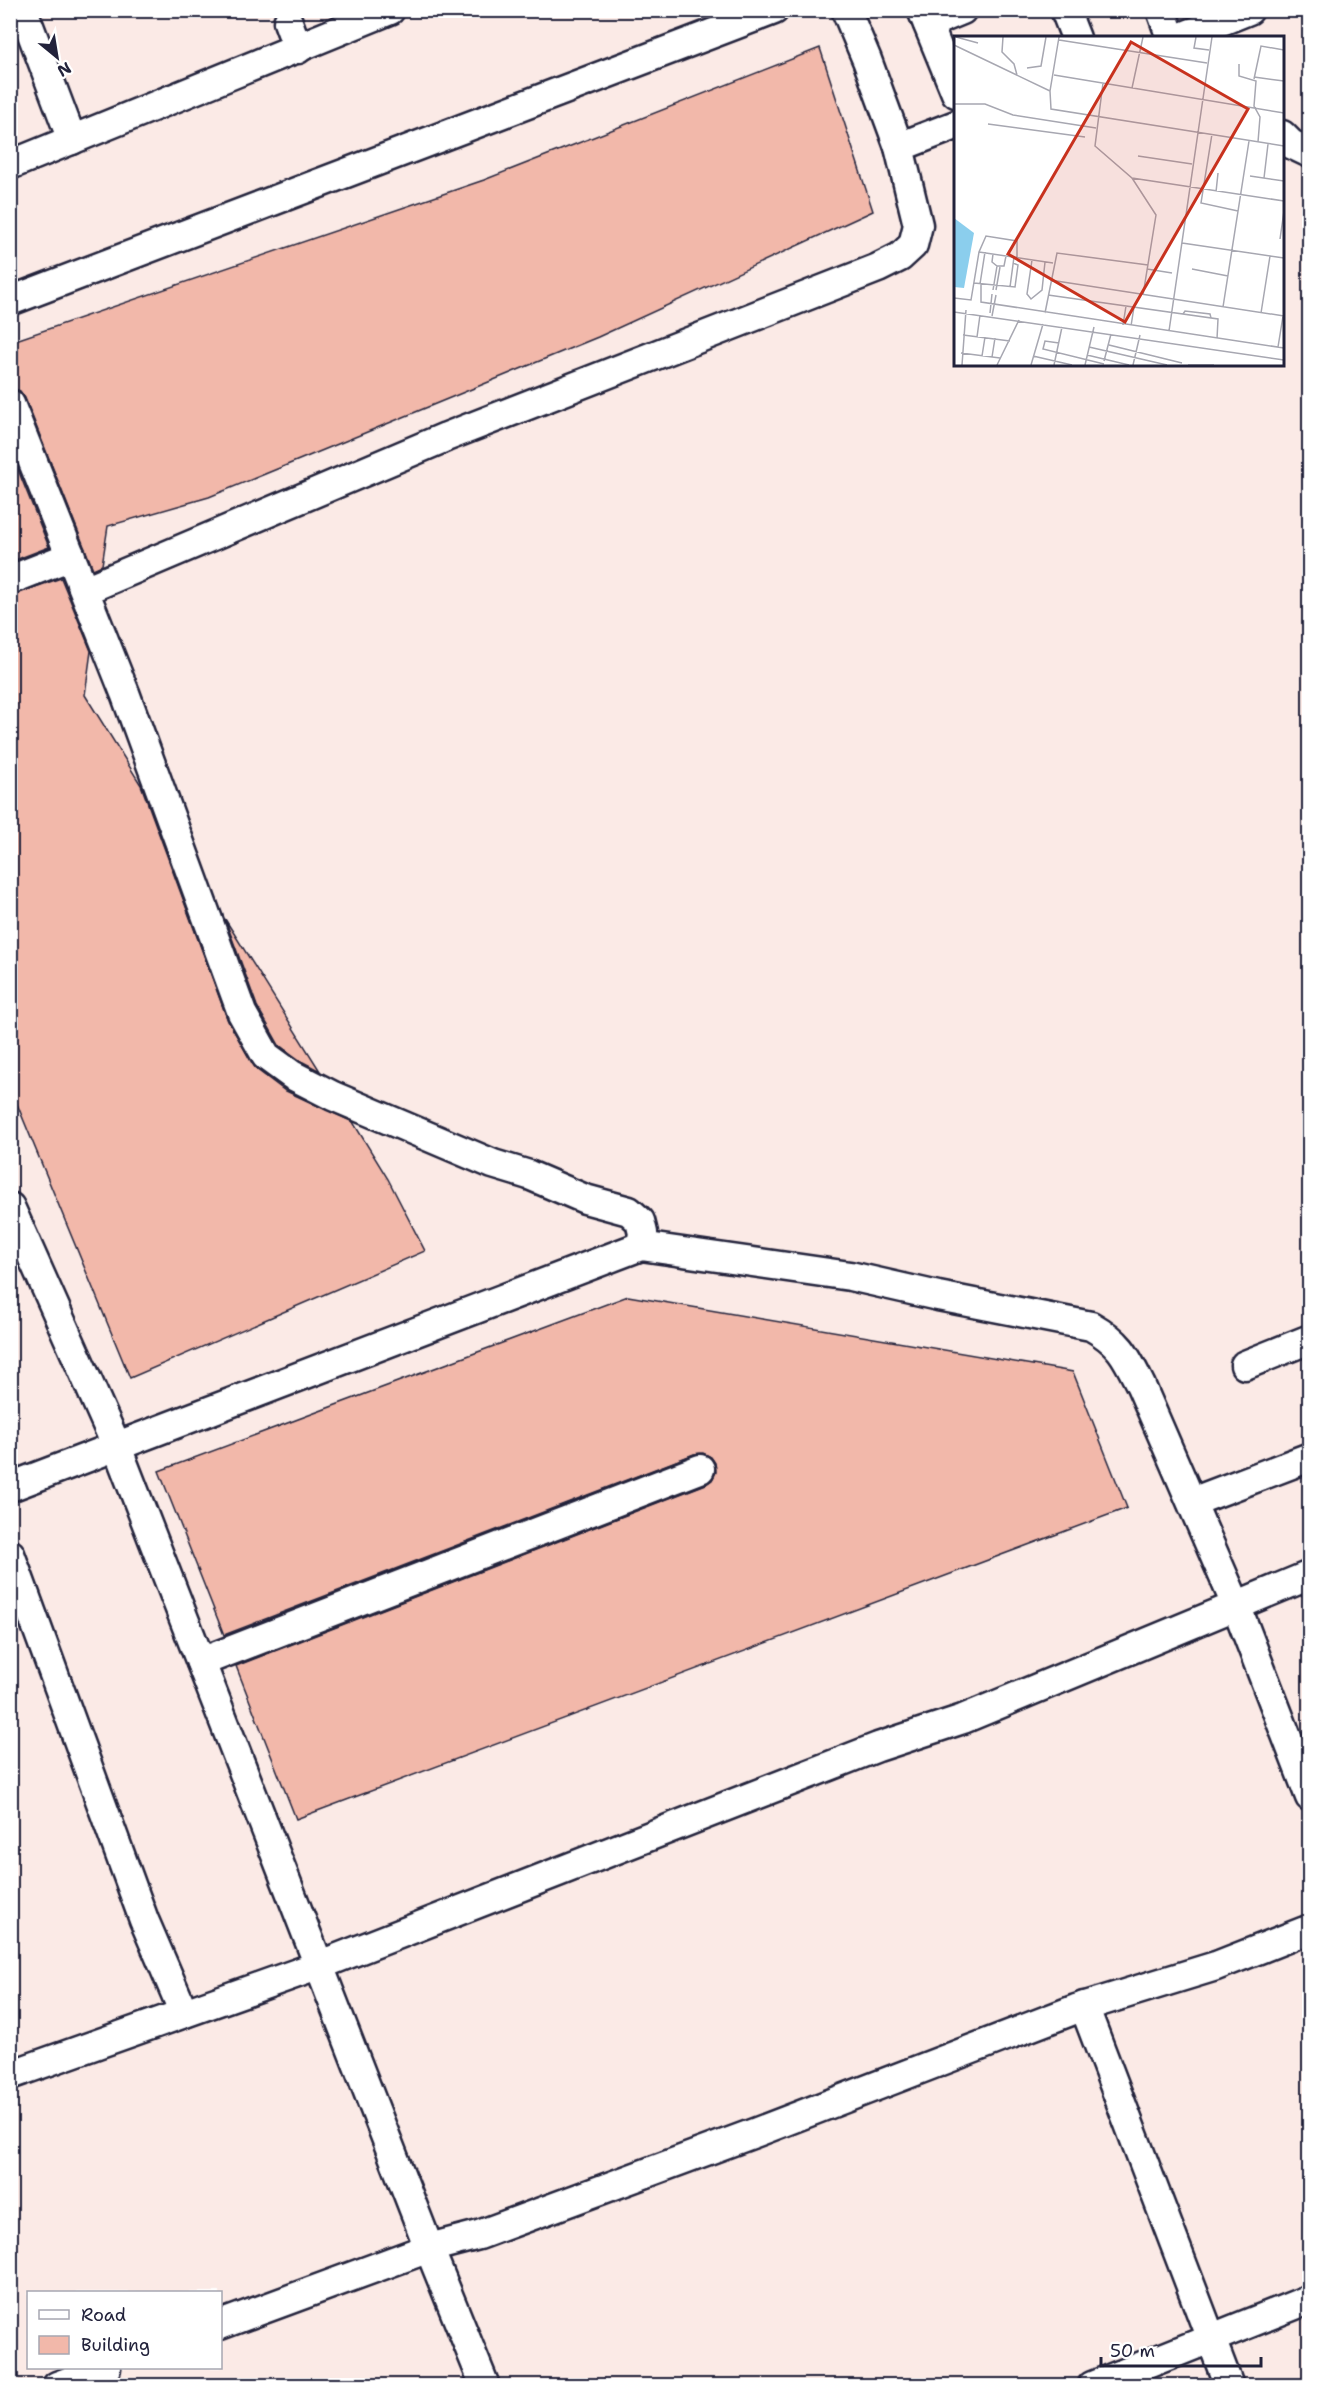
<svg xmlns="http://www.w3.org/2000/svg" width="1320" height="2396" font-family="'Shantell Sans',sans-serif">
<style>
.built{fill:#fbeae6;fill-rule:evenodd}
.building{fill:#f2b8aa;stroke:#22223b;stroke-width:1.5}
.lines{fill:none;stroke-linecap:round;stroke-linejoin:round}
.minor-casing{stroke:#22223b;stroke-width:33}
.minor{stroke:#fff;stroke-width:28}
.inset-road{fill:none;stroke:#a7a7b1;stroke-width:1.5}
.view{fill:#c8321e;fill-opacity:0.15;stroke:#c8321e;stroke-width:3}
.inset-edge{fill:none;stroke:#22223b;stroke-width:3}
</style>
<rect width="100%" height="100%" fill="#fff"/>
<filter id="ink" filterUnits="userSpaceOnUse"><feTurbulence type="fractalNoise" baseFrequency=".0167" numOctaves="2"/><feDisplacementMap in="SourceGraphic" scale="12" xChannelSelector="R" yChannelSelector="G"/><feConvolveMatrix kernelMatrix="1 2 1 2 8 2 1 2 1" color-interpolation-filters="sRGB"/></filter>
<g filter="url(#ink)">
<path class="built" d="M11,11H1309V2385H11ZM956,38H1282V364H956ZM28,2292H220V2368H28Z"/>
<g class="building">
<polygon points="820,48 873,211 598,337 209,497 108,526 102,565 93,569 25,398 20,391 10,388 10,342 484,180"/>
<polygon points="10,450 49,547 10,562"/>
<polygon points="61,578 91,651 85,695 141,785 228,1021 256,1069 284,1090 353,1122 388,1179 425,1251 130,1378 10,1087 10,596"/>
<polygon points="225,919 320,1071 301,1061 279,1045 257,1006"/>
<polygon points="628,1296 1073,1372 1127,1508 296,1819 236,1666 706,1484 712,1480 716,1472 715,1463 711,1457 703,1453 694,1454 224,1635 159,1471"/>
</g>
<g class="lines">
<defs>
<g id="minor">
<polyline points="23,10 72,140"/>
<polyline points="922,10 956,93"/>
<polyline points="1065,10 1076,38"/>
<polyline points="1161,10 1171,38"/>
<polyline points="288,22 298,49"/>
<polyline points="928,24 962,10"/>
<polyline points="1179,38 1249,10"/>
<polyline points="1282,135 1291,144 1310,153"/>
<polyline points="899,147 956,125"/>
<polyline points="10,165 390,10"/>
<polyline points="10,301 774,10"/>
<polyline points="10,404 125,693 242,1013 266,1056 292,1075 333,1096 493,1164 529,1175 585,1199 629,1211 640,1221 643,1233 641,1246"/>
<polyline points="10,580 71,556"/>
<polyline points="85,590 446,437 878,268 900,257 913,245 918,225 899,147 867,60 846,10"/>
<polyline points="10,1207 117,1447 429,2248 485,2386"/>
<polyline points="1245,1365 1310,1339"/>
<path d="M10,1487L641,1246L850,1276L938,1296L1091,1326C1121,1343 1126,1356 1141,1386L1236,1605L1310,1797"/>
<polyline points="1192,1502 1310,1457"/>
<polyline points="10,1554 144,1920 184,2013"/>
<polyline points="201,1662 700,1469"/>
<polyline points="1084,2006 1229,2386"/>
<polyline points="10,2075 320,1965 878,1747 963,1719 1310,1575"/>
<polyline points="220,2325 429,2248 479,2235 757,2132 1076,2009 1216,1966 1310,1929"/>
<polyline points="57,2386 106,2368"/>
<polyline points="1092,2386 1310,2299"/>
</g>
</defs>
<use href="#minor" class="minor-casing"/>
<use href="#minor" class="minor"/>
</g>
</g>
<g transform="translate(954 36)">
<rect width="330" height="330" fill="#fff"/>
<path d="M0,182L20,197L10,252L0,251Z" fill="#8bceed"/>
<path class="inset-road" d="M2,1L24,7M49,1L48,16L60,28L63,39M105,1L96,55L97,73L330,110M242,1L240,12L255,14M105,4L253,27M0,9L96,55M285,28V40L302,45L300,70L306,81L304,106M73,32L87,30L92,1M100,39L330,77M300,41L330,45M300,43L307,10L330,14M149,47L141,110L178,142L330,165M178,52L189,1M0,68H31L59,79L142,92M34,88L131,101M258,98L247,167L284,175M184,120L238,128M296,140L330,145M178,142L202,179L189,259M310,142L314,108M262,156L264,137M326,203L330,175M228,207L330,222M25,216L99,227M39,218L38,226L43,230H50L52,220M78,224L73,258L77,263L88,254L91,226M193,233L218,237M238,233L274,240M96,244L330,280M20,247L61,251L64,229L59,227M26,248L31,216M27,248V266L330,312M56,251L60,221M39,254L43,230M42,254L46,231M94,259L264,283L263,303M0,262L17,264L25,216L32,200L63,205V221M269,271L295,105M0,276L330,324M36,277L38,258M91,277L103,217L194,229M307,277L316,220M229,278L231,275L256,278L257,282M38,280L42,259M169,289L172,270M177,290L180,271M215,295L258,1M9,299L56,305M23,301L26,279M105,307L91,305L89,313L150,328M155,309L228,327M135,311L213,329M324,311L329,280M7,317L46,322M133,319L175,329M28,320L31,301M79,320L118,329M38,321L41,302M150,325L157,298M8,329L12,274M43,329L65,284M77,329L89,288M100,329L108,291M131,329L140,291M179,329L186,299M234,329H260"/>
<path class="view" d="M177,6L294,73L171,286L54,218Z"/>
<rect width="330" height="330" class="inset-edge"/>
</g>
<rect width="1320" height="2396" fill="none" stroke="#fff" stroke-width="36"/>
<rect x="18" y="18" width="1284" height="2360" fill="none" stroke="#22223b" stroke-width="2" filter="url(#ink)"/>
<rect x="27" y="2291" width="195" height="78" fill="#ffffff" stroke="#a7a7b1" stroke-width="1.5"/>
<rect x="39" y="2310" width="30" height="9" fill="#ffffff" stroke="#a7a7b1" stroke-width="1.5"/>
<text x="81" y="2321" font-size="18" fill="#22223b">Road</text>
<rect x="39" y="2336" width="30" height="18" fill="#f2b8aa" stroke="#a7a7b1" stroke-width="1.5"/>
<text x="81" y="2351" font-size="18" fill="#22223b">Building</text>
<g transform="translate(57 57) rotate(150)" stroke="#ffffff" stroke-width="4.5" paint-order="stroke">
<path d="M0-4.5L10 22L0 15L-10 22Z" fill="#22223b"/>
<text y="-9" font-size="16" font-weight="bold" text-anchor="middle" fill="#22223b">N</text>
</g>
<path d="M1101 2357v9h160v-9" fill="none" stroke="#22223b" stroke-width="3"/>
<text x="1110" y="2357" font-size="18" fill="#22223b" stroke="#ffffff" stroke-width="4.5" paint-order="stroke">50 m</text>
</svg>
